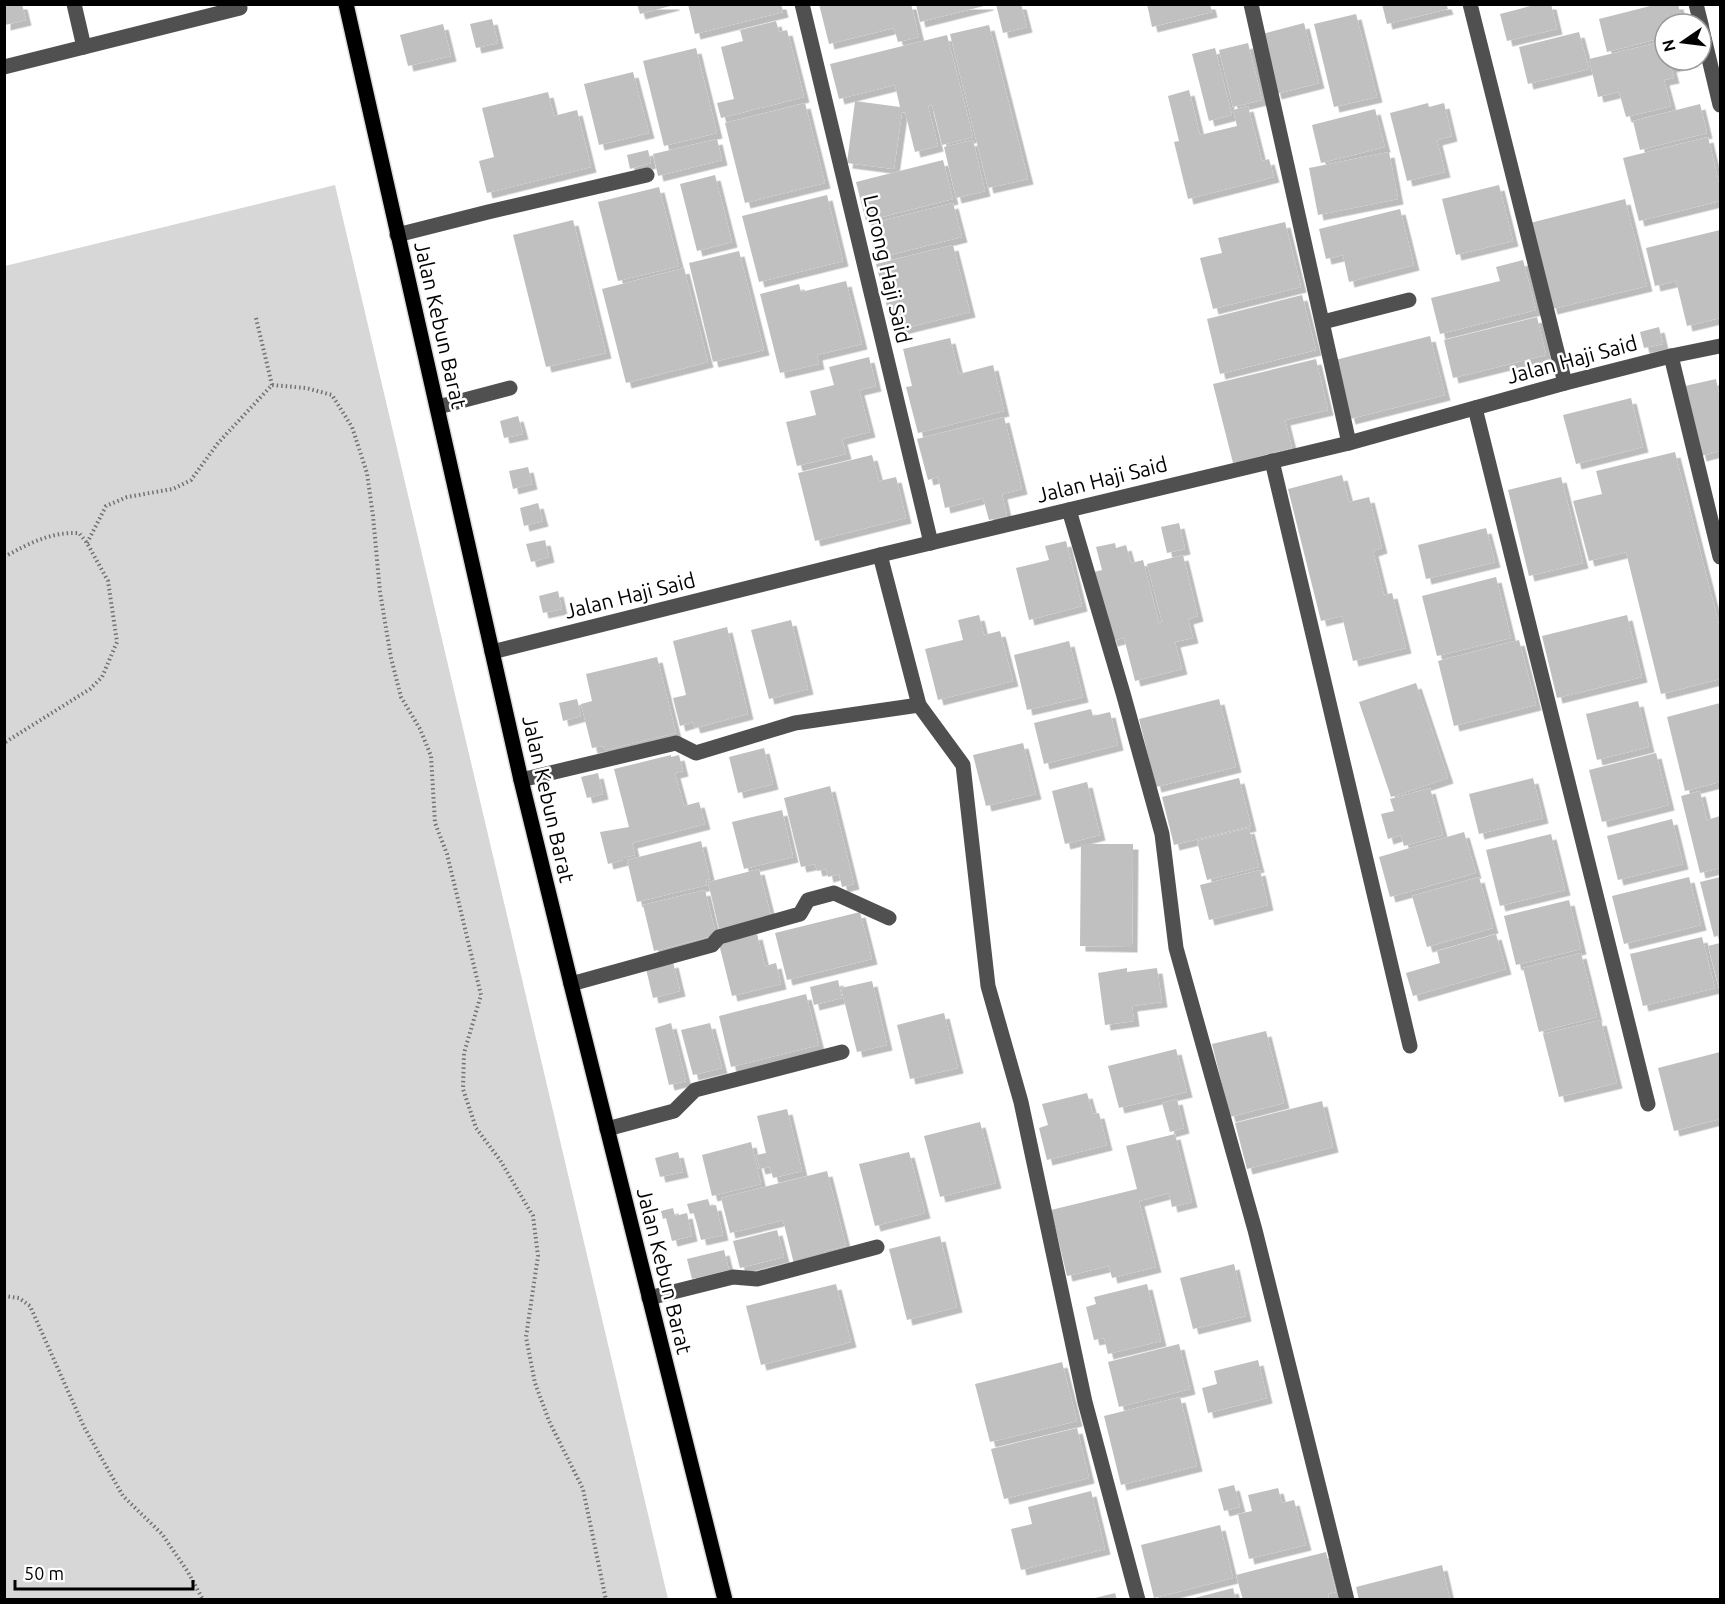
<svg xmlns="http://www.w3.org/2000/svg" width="1725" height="1604" font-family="Ubuntu,sans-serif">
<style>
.green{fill:#d7d7d7}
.building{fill:#c0c0c0;filter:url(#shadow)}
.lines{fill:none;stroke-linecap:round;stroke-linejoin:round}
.major-casing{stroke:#dbdbdb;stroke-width:18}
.path{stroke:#727272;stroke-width:4;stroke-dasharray:1.5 3;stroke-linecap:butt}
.minor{stroke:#505050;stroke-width:15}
.major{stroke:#000;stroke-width:15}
.labels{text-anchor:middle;stroke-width:5;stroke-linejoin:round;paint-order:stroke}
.street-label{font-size:21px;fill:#000;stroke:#fff}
</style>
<defs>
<filter id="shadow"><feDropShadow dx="5.5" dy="5.5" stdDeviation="0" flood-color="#0004"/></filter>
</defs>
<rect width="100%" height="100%" fill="#fff"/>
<polygon class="green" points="335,185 668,1599 5,1599 5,266"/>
<g class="building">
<polygon points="5,4 22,4 26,20 5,25"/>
<polygon points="637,4 674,4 674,5 640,14"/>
<polygon points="688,4 781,4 783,12 695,34"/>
<polygon points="819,4 911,4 919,37 898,42 894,28 829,44"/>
<polygon points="916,4 988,4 988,5 920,22"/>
<polygon points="996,4 1021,4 1027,27 1003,33"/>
<polygon points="1147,4 1210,4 1212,12 1152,27"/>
<polygon points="1382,4 1446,4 1448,9 1387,24"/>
<polygon points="1538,4 1551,4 1557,29 1507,41 1500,14"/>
<polygon points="1658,4 1678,4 1683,24 1665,24 1665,37 1607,52 1599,19"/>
<polygon points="1356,14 1377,97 1334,107 1314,24"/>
<polygon points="492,19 498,43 476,48 470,24"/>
<polygon points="776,21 779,32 787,30 804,97 721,118 717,103 734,99 721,47 743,41 740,30"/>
<polygon points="1304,23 1319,83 1276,94 1262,34"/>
<polygon points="443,24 451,56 408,66 400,35"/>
<polygon points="989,25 1028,179 988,188 950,34"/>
<polygon points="1579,32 1589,69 1528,84 1519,47"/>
<polygon points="947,35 973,137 942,145 932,105 928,106 938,146 915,152 905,112 902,112 894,169 847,163 855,101 900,107 895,85 839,99 830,64"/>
<polygon points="1665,41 1665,60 1695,61 1671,67 1674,78 1664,80 1671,106 1626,117 1619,92 1598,97 1589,59"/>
<polygon points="1248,43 1262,100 1233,107 1219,50"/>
<polygon points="696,48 717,133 664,146 643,61"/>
<polygon points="1215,48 1232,115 1209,121 1192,54"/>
<polygon points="633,72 649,133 599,145 584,84"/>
<polygon points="1189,90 1200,135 1237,126 1233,110 1248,106 1262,161 1269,159 1274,177 1188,199 1174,142 1179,141 1168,96"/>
<polygon points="548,92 554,116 577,110 591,167 487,193 479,161 494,157 482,108"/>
<polygon points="805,103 825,183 745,203 725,123"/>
<polygon points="1428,103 1429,107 1444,103 1452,136 1437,140 1445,172 1407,181 1390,113"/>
<polygon points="1700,104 1707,133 1640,150 1633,121"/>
<polygon points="1375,109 1385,147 1321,163 1312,125"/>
<polygon points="1708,137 1720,188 1720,201 1639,221 1623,158"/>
<polygon points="717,139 722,160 658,176 653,154"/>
<polygon points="973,140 985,191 956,198 944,147"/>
<polygon points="648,150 651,163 630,169 627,155"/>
<polygon points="1389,152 1398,199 1318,215 1309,168"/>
<polygon points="943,160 953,199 866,221 856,182"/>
<polygon points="715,175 732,242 697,251 680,184"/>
<polygon points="1499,185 1513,241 1456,255 1442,199"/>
<polygon points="659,187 679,266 618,281 598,202"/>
<polygon points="827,195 843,261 759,282 742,216"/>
<polygon points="1625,199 1647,286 1552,309 1530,223"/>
<polygon points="953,203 962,237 886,256 877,222"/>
<polygon points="1400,209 1414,265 1349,282 1343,255 1326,259 1319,229"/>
<polygon points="573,220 606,353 546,367 513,235"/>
<polygon points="1285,222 1301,287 1213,309 1200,258 1222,253 1218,238"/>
<polygon points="1720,230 1720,318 1687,326 1676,281 1655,286 1646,248"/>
<polygon points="953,245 970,312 893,331 876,264"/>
<polygon points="739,251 764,350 713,362 689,263"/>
<polygon points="1523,260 1536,310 1440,334 1431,298 1500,281 1496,267"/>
<polygon points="684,268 708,362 626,383 602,289"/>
<polygon points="846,281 862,344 817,355 819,364 780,373 760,294 799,284 801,292"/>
<polygon points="1302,295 1316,350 1220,374 1207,319"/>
<polygon points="1537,317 1546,355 1453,378 1444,340"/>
<polygon points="1659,327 1663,344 1644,348 1640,332"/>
<polygon points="1430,336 1445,395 1350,419 1335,360"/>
<polygon points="950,338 959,374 993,365 1004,411 918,433 906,387 912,386 903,349"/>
<polygon points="869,357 876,386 859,390 870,432 842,439 846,454 797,466 786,422 816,415 810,391 834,385 829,367"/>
<polygon points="1316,359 1328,410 1285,420 1292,448 1233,463 1213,384"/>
<polygon points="1716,379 1720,400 1720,451 1701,456 1685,386"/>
<polygon points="1631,398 1643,447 1576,464 1563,415"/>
<polygon points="518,416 523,434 504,438 500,421"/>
<polygon points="1004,417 1022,489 1002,494 1007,516 989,520 983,498 945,508 938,477 928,480 917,439"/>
<polygon points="1675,452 1720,629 1720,679 1661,694 1626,552 1589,561 1573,501 1602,494 1596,471"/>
<polygon points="872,455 879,481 896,477 906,518 815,541 798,473"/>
<polygon points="528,467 532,484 513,489 509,471"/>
<polygon points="1342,475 1349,502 1369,497 1382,548 1373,551 1384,595 1392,593 1406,648 1353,661 1342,616 1321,621 1288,489"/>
<polygon points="1561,477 1583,563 1529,576 1508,490"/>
<polygon points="538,503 543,521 524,526 520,508"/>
<polygon points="1179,523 1185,549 1167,553 1161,527"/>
<polygon points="1486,528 1495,562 1426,579 1418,545"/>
<polygon points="545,540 549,557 531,562 526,544"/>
<polygon points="1066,541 1082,606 1029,620 1016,568 1049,560 1045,546"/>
<polygon points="1115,543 1116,548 1126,545 1131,563 1143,560 1159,623 1162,622 1147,564 1183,555 1198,616 1188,619 1193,638 1175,642 1182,669 1135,681 1124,638 1112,641 1094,572 1102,570 1096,547"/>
<polygon points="1496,577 1511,638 1437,656 1422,596"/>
<polygon points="558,591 562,609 543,613 539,596"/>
<polygon points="979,615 984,635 1000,631 1013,681 938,700 925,649 963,640 958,620"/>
<polygon points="1627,615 1642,677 1557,698 1542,636"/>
<polygon points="791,620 808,689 769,699 751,630"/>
<polygon points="727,627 748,714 695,728 693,722 680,726 673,698 686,695 673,641"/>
<polygon points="1519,640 1536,705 1454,726 1438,661"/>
<polygon points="1069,641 1083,697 1027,710 1014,655"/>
<polygon points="657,657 676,733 605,750 603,746 592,748 581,704 592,701 586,674"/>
<polygon points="1416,683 1448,778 1391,797 1359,702"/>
<polygon points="577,699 581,716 563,721 559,703"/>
<polygon points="1219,699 1236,767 1156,787 1139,719"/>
<polygon points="1638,701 1649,747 1597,760 1586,714"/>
<polygon points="1720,703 1720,782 1685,791 1667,717"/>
<polygon points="1091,709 1093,716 1110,712 1118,745 1044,764 1034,723"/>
<polygon points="1023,743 1036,794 986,806 973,755"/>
<polygon points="764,748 773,784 738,793 729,757"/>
<polygon points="1656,753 1669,805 1602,822 1589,770"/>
<polygon points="671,755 671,757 679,755 683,771 675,773 684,806 699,802 705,824 632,843 635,855 623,858 623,860 608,864 600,832 629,827 614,769"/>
<polygon points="598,773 603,794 587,798 581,777"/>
<polygon points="1239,778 1251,826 1174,845 1162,797"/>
<polygon points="1533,778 1543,818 1479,834 1469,794"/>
<polygon points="1087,782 1100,835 1065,844 1052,791"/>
<polygon points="830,786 854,884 842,887 839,874 828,877 826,869 817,871 815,864 801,867 784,798"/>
<polygon points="1430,788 1443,835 1404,846 1401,835 1388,839 1381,814 1394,811 1390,799"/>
<polygon points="1700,791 1707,820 1720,816 1720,868 1700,873 1681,796"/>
<polygon points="782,810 793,857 744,869 732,822"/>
<polygon points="1672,819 1683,864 1618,880 1607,836"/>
<polygon points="1249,828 1259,867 1207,880 1197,841"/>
<polygon points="1464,832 1476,873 1390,897 1379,857"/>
<polygon points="1551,834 1565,890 1500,906 1486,850"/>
<polygon points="701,841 710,879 706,880 707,885 637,902 627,860"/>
<polygon points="1081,844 1133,844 1132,947 1080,946"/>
<polygon points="759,869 771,916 719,929 708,882"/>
<polygon points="1260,870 1268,905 1209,920 1200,885"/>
<polygon points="1479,877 1493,928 1427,947 1412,896"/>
<polygon points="1689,877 1701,925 1624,944 1612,896"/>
<polygon points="1720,877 1720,935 1714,937 1700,882"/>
<polygon points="705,890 716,935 654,951 643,905"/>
<polygon points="1569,900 1581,949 1516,965 1504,916"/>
<polygon points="860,912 872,959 787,980 775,933"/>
<polygon points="757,934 765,966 776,963 781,984 732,996 719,944"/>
<polygon points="1496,934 1506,969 1413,996 1406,973 1440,963 1437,951"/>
<polygon points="1702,937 1715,988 1643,1006 1630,954"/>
<polygon points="1720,943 1720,992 1708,946"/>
<polygon points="1581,953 1597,1017 1539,1032 1523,968"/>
<polygon points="673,962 680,991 653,998 646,969"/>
<polygon points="1127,968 1127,972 1157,968 1162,1002 1132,1006 1134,1021 1105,1025 1098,973"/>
<polygon points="838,980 842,998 814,1005 810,987"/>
<polygon points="872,981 887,1045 857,1052 841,988"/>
<polygon points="806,994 819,1045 731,1067 719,1016"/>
<polygon points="944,1013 958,1068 910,1079 897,1025"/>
<polygon points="1601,1020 1617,1083 1559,1097 1543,1034"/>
<polygon points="671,1023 686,1081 669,1085 655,1028"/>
<polygon points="710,1023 722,1068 693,1075 681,1030"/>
<polygon points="1266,1031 1284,1103 1230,1117 1212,1044"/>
<polygon points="1176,1049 1187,1092 1119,1108 1108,1066"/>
<polygon points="1720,1052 1720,1119 1674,1131 1658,1068"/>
<polygon points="1087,1093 1093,1114 1099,1113 1107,1145 1047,1160 1039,1128 1048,1125 1042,1104"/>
<polygon points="1177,1099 1184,1128 1170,1132 1162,1103"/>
<polygon points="1322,1101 1333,1147 1247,1169 1235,1123"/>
<polygon points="787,1109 802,1171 773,1178 770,1167 760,1169 756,1155 766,1153 757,1116"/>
<polygon points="980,1122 996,1183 940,1197 924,1136"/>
<polygon points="1175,1134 1192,1202 1172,1207 1169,1193 1139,1201 1156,1267 1112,1278 1109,1266 1067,1276 1051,1210 1137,1189 1126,1146"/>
<polygon points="751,1142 761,1184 712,1196 702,1155"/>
<polygon points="678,1152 683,1172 660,1177 655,1158"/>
<polygon points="909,1152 925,1213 875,1226 859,1164"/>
<polygon points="827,1171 846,1246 825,1251 826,1256 794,1264 783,1220 730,1233 721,1198"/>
<polygon points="708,1199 710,1206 716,1205 723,1235 701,1240 694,1213 690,1214 687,1204"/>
<polygon points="673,1208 675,1216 687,1213 692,1236 672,1241 666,1218 663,1219 661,1211"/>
<polygon points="777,1230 784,1257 740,1268 733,1241"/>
<polygon points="940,1236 957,1307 907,1320 889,1249"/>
<polygon points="724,1250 729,1270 692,1279 687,1259"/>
<polygon points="1234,1264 1246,1316 1193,1329 1180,1278"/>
<polygon points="836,1284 851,1342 761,1365 746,1306"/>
<polygon points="1147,1284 1161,1341 1108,1354 1104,1338 1094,1340 1086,1307 1096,1304 1094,1297"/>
<polygon points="1179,1344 1190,1389 1119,1407 1108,1362"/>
<polygon points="1258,1360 1267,1398 1208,1413 1202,1388 1217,1384 1214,1371"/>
<polygon points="1062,1362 1077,1421 990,1442 975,1384"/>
<polygon points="1180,1397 1197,1466 1121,1485 1104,1416"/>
<polygon points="1077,1428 1089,1478 1004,1499 991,1449"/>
<polygon points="1234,1485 1240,1507 1224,1511 1218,1489"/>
<polygon points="1278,1488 1282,1503 1294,1500 1306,1545 1249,1559 1238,1514 1252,1511 1248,1495"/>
<polygon points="1091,1491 1105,1549 1021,1570 1011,1529 1032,1524 1028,1507"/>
<polygon points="1220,1525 1233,1578 1154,1598 1141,1545"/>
<polygon points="1326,1552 1336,1592 1328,1594 1329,1600 1243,1600 1236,1575"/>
<polygon points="1442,1565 1450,1600 1359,1600 1356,1587"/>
<polygon points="1233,1588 1236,1600 1191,1600 1191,1599"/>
<polygon points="1115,1593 1117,1600 1091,1600 1091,1599"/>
</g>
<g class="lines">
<defs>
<polyline id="major" points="346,4 521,780 571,984 725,1600"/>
</defs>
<use href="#major" class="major-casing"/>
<g class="path">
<polyline points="256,318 272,385"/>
<polyline points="87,543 106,506 127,497 173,489 191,480 218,443 272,385 306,388 332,395 352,427 367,473 373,516 380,592 391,658 401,697 420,729 431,756 435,823 447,854 481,995 464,1053 463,1089 476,1128 500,1160 533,1216 538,1256 526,1337 535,1383 549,1421 583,1489 606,1600"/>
<path d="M4,557C30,543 50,532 79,533L87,543L108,581L117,642L102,677L90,689L4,743"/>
<polyline points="4,1296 19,1298 30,1306 84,1427 123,1496 162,1534 188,1572 203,1600"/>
</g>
<g class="minor">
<polyline points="74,4 84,47"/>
<polyline points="802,4 931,543"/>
<polyline points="1251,4 1349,443"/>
<polyline points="1470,4 1565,383"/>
<polyline points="1696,4 1701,24"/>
<polyline points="1701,25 1720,105"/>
<polyline points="4,67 240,8"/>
<polyline points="397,235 488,212 647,175"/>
<polyline points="1323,322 1409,300"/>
<polyline points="1671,356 1720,557"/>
<polyline points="438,407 510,388"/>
<polyline points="1475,408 1648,1104"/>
<polyline points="1272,461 1410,1046"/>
<polyline points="1069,510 1123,693 1162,834 1176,948 1255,1230 1347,1600"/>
<polyline points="880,555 919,705 963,765 988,986 1021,1102 1085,1402 1138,1600"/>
<polyline points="492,652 880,555 1349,443 1565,383 1671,356 1720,346"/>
<polyline points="521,780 676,743 696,753 795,723 919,705"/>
<polyline points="571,984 712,945 719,937 800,914 808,900 834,893 889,918"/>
<polyline points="607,1129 674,1111 695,1090 842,1052"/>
<polyline points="649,1298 733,1277 757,1279 877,1247"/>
</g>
<use href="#major" class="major"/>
</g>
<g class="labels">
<g class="street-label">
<text transform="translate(887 269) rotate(77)" y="7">Lorong Haji Said</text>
<text transform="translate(440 325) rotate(77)" y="7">Jalan Kebun Barat</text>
<text transform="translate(1572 360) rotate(-15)" y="7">Jalan Haji Said</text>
<text transform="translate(1102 480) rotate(-14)" y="7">Jalan Haji Said</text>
<text transform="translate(630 596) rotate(-14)" y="7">Jalan Haji Said</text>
<text transform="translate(548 799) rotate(77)" y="7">Jalan Kebun Barat</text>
<text transform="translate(664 1271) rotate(76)" y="7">Jalan Kebun Barat</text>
</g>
</g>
<rect width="1725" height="1604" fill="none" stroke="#000000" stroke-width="12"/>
<g transform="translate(1683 42) rotate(256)"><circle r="28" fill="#ffffff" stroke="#999999" stroke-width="1.5"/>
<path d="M0-4.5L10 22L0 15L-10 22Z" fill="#000000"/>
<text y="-9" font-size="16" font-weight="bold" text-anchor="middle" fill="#000000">N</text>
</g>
<path d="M15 1580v9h178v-9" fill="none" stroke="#000000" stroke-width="3"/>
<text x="24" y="1580" font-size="18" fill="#000000" stroke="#ffffff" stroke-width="4.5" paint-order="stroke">50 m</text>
</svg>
